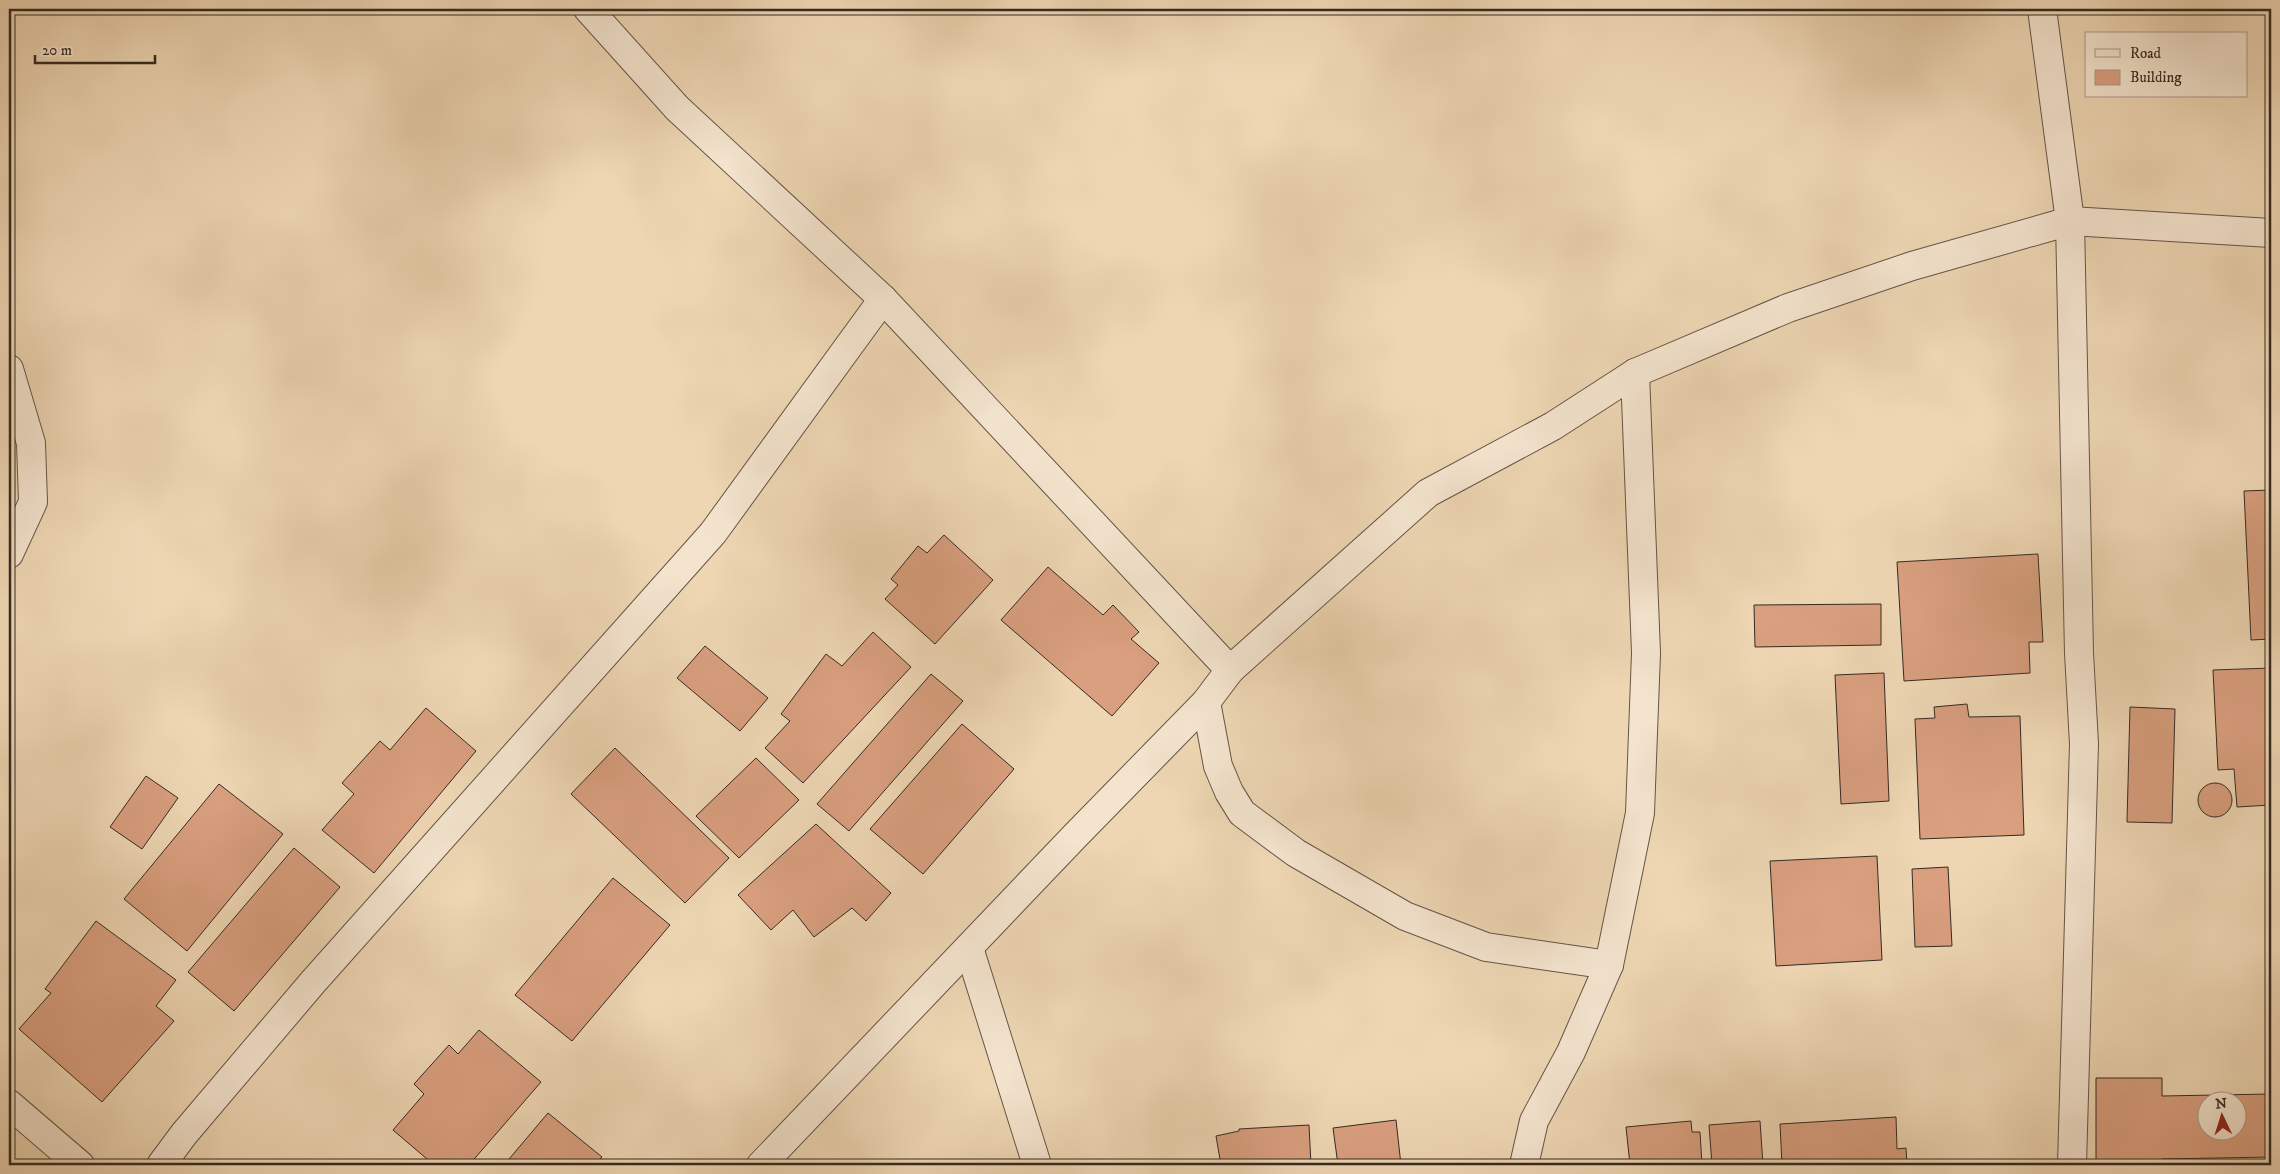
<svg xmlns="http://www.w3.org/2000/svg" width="2280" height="1174" font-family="'IM FELL DW Pica',serif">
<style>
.building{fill:#d99f7f;stroke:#362a23;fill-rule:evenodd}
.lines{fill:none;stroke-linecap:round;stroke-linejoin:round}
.street-casing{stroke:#645547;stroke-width:30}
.street{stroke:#f4e4ce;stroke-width:28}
</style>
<rect width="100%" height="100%" fill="#eed6b3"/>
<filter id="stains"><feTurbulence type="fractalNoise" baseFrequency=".004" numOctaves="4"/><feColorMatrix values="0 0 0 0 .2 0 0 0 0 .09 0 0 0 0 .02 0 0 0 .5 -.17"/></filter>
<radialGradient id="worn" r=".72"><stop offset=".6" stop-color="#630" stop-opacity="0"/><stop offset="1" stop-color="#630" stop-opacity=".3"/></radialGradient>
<g class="building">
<polygon points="2271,490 2271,639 2251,640 2244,491"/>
<polygon points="944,535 993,580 935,644 885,599 898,585 891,579 918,546 927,553"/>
<polygon points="2038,554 2043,642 2029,642 2030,673 1904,681 1897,562"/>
<polygon points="1048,567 1103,615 1113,605 1139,632 1131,639 1159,663 1112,716 1001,620"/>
<polygon points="1881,604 1881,645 1755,647 1754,605"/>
<polygon points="873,632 911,667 803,783 765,748 790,721 781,714 826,654 842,666"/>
<polygon points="705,646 768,698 740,731 677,678"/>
<polygon points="2271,668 2271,805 2237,807 2234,769 2218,770 2213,670"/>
<polygon points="1884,673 1889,801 1841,804 1835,675"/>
<polygon points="931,674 963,701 849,831 817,804"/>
<polygon points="1967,704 1969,717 2020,716 2024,835 1920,839 1915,719 1935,718 1934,707"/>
<polygon points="2130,707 2175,709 2172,823 2127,822"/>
<polygon points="426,708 476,751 374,873 322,830 354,794 342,783 380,741 390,750"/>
<polygon points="962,724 1014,769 923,874 870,829"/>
<polygon points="615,748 729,858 685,903 571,794"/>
<polygon points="756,758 799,800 739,858 696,816"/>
<polygon points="146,776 178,798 142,849 110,827"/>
<circle cx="2215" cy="800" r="17"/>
<polygon points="219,784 283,834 187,951 124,899"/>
<polygon points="816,824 891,893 866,921 852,908 814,937 793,910 771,930 738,895"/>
<polygon points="294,848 340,887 234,1011 188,972"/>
<polygon points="1877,856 1882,960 1776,966 1770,861"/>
<polygon points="1948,867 1952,946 1915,947 1912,869"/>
<polygon points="613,878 670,925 572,1041 515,995"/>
<polygon points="96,921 176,980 156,1006 174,1021 102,1102 19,1029 51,993 45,989"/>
<polygon points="479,1030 541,1082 469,1165 434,1165 393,1130 424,1094 414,1084 449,1045 458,1054"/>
<path d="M2096,1078H2162V1096L2271,1094V1157L2162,1159V1165H2096ZM2208,1102H2238V1132H2208Z"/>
<polygon points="548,1113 602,1157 595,1165 504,1165"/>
<polygon points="1896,1117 1897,1149 1906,1148 1907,1165 1782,1165 1780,1124"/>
<polygon points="1396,1120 1401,1165 1338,1165 1333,1128"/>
<polygon points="1691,1121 1692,1132 1700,1132 1702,1165 1630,1165 1626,1127"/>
<polygon points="1760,1121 1763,1165 1712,1165 1709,1125"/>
<polygon points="1309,1125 1311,1165 1221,1165 1216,1136 1239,1131 1239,1129"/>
</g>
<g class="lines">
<defs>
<g id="street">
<polyline points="588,9 677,108 883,299 1230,670 1206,702 1075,836 761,1165"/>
<polyline points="2042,9 2070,221 2079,653 2084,744 2072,1165"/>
<polyline points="9,369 31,443 33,502 9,554"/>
<polyline points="1230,670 1428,493 1553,426 1635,373 1788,308 1912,266 2070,221 2271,233"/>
<polyline points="1206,702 1218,766 1229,792 1242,813 1296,853 1405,916 1486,947 1609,965"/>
<polyline points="969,948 1037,1165"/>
<polyline points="9,1104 80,1165"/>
<polyline points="161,1165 184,1134 313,982 713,533 883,299"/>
<polyline points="1524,1165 1534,1121 1571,1052 1609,965 1640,813 1646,653 1635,373"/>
</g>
</defs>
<use href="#street" class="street-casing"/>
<use href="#street" class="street"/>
</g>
<rect width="2280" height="1174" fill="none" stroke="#eed6b3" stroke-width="30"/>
<rect x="10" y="10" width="2260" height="1154" fill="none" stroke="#362a23" stroke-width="2.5"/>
<rect x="15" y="15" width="2250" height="1144" fill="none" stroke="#362a23"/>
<rect x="2085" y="32" width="162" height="65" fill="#f4e4ce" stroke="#a89a8a"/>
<rect x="2095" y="49" width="25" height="8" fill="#f4e4ce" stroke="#a89a8a"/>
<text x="2130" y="58" font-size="15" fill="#362a23">Road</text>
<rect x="2095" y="70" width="25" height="15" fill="#d99f7f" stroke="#a89a8a"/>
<text x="2130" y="82" font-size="15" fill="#362a23">Building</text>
<g transform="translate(2222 1116) rotate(356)"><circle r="24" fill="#f4e4ce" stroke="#a89a8a"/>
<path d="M0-4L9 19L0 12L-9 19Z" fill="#8f2418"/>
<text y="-8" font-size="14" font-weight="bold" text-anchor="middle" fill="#362a23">N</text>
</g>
<path d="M35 55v8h120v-8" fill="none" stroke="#362a23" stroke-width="2.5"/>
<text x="42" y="55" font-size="15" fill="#362a23" stroke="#f4e4ce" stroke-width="4" paint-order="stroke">20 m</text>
<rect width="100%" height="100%" filter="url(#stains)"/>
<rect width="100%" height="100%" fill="url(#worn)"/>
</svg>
